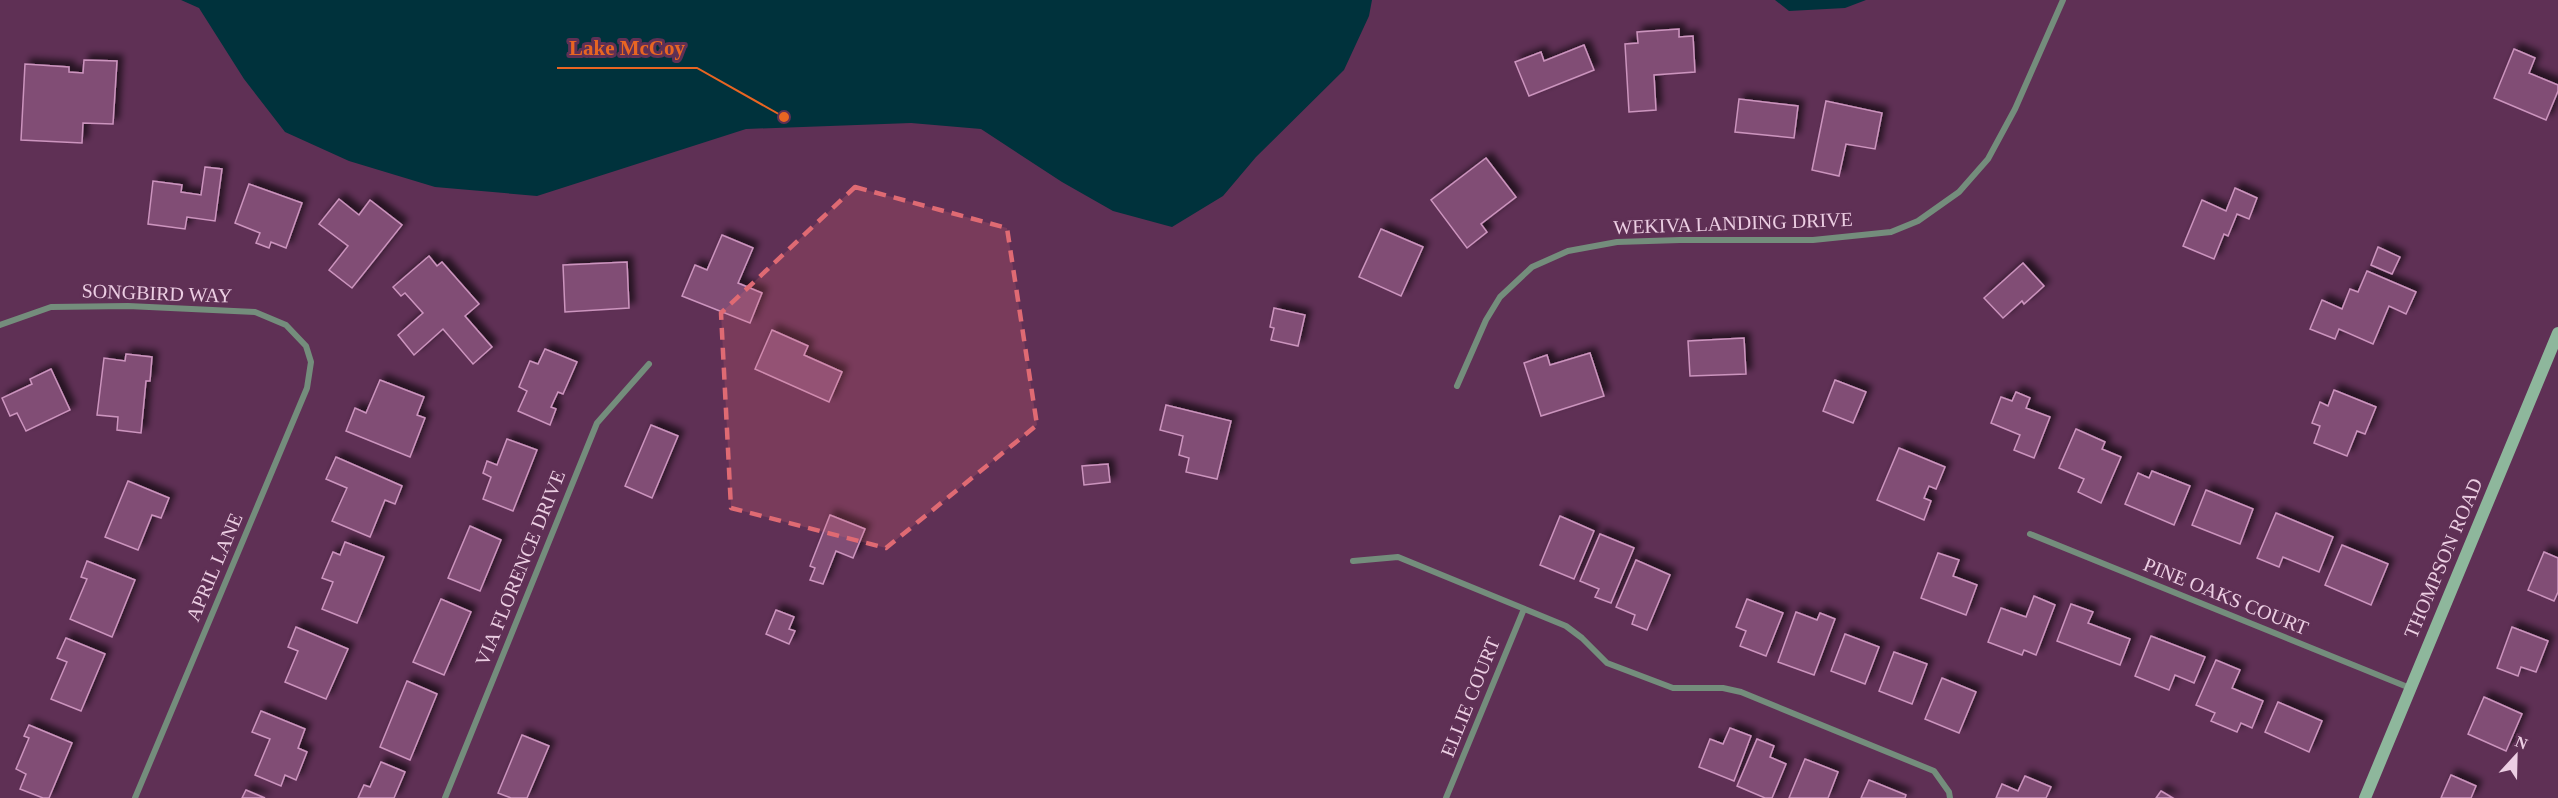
<svg xmlns="http://www.w3.org/2000/svg" width="2558" height="798" font-family="Georgia,serif">
<style>
.water{fill:#00323c}
.building{fill:#814e75;stroke:#cc94be;stroke-width:1.5;filter:url(#shadow)}
.lines{fill:none;stroke-linecap:round;stroke-linejoin:round}
.street{stroke:#748d7c;stroke-width:6}
.secondary{stroke:#8eb79c;stroke-width:12}
.marked{fill:#df6a73;fill-opacity:0.2;stroke:#df6a73;stroke-width:4.5;stroke-dasharray:12 8;stroke-linejoin:round}
.labels{text-anchor:middle;stroke-width:6;stroke-linejoin:round;paint-order:stroke}
.street-label{font-size:20px;fill:#eccee3;stroke:#5f3055}
.leader{fill:none;stroke:#e86522;stroke-width:2}
.callout-dot{fill:#e86522;stroke:#5f3055;stroke-width:2}
.callout-label{font-size:21px;text-anchor:middle;font-weight:bold;fill:#e86522;stroke:#5f3055;stroke-width:6;stroke-linejoin:round;paint-order:stroke}
</style>
<defs>
<filter id="shadow"><feDropShadow dx="5.5" dy="-5.5" stdDeviation="3" flood-color="#0009"/></filter>
</defs>
<rect width="100%" height="100%" fill="#5f3055"/>
<g class="water">
<polygon points="181,0 1372,0 1369,16 1344,70 1256,157 1223,196 1172,227 1113,211 1062,182 981,129 911,123 746,129 537,196 435,187 349,161 285,132 244,79 199,8"/>
<polygon points="1775,0 1866,0 1845,8 1789,11"/>
</g>
<g class="building">
<polygon points="1679,29 1679,37 1693,36 1695,72 1654,75 1656,110 1629,112 1625,44 1638,43 1637,32"/>
<polygon points="1584,45 1594,70 1529,96 1515,62 1541,52 1544,61"/>
<polygon points="2514,49 2535,58 2529,73 2558,85 2558,91 2546,120 2494,98"/>
<polygon points="84,60 117,61 113,124 83,123 82,143 21,140 25,64 69,67 69,72 83,73"/>
<polygon points="1739,99 1798,106 1794,138 1735,132"/>
<polygon points="1826,101 1882,113 1875,149 1846,144 1839,176 1812,170"/>
<polygon points="1486,158 1516,197 1481,224 1487,232 1467,248 1431,200"/>
<polygon points="205,167 222,169 215,221 187,217 185,229 148,224 153,181 182,185 181,192 201,195"/>
<polygon points="249,184 302,203 286,248 271,242 269,248 256,243 260,233 235,223"/>
<polygon points="2235,188 2257,198 2249,219 2237,214 2228,236 2224,234 2214,259 2183,246 2202,200 2226,211"/>
<polygon points="339,199 359,215 370,200 402,225 352,288 329,270 348,246 319,224"/>
<polygon points="1381,229 1423,247 1401,296 1359,277"/>
<polygon points="722,235 753,248 738,283 762,293 750,323 682,296 695,265 707,270"/>
<polygon points="2378,247 2400,257 2392,274 2371,265"/>
<polygon points="429,256 437,266 442,262 479,304 465,316 492,347 473,364 443,329 414,355 398,335 423,313 405,293 401,296 393,287"/>
<polygon points="627,262 629,308 565,312 563,265"/>
<polygon points="2023,263 2044,286 2024,304 2022,301 2003,318 1984,298"/>
<polygon points="2367,271 2416,292 2406,314 2389,306 2373,344 2339,329 2335,339 2310,329 2322,300 2342,309 2350,289 2358,292"/>
<polygon points="1274,308 1305,315 1298,346 1271,340 1274,328 1270,327"/>
<polygon points="772,330 808,346 804,355 842,372 829,402 755,369"/>
<polygon points="1744,338 1746,374 1690,376 1688,341"/>
<polygon points="545,349 577,362 563,394 558,392 551,407 556,409 550,425 518,411 527,391 519,387 530,361 538,364"/>
<polygon points="1590,353 1604,396 1541,416 1524,363 1547,355 1550,365"/>
<polygon points="126,354 152,357 150,381 146,381 141,433 117,430 118,417 97,415 104,358 125,361"/>
<polygon points="51,369 70,410 26,431 17,413 10,416 2,398 32,384 30,379"/>
<polygon points="380,380 424,397 417,415 425,418 410,457 346,431 355,408 366,413"/>
<polygon points="1835,380 1866,392 1853,423 1823,411"/>
<polygon points="2334,390 2376,407 2365,434 2357,431 2347,456 2314,443 2320,426 2312,423 2320,402 2328,406"/>
<polygon points="2016,392 2030,398 2026,408 2050,417 2034,458 2014,450 2020,435 1991,423 2001,397 2012,401"/>
<polygon points="1166,405 1231,421 1217,479 1186,472 1189,458 1179,455 1183,436 1160,430"/>
<polygon points="651,425 678,436 652,498 625,486"/>
<polygon points="2076,429 2105,442 2102,449 2121,457 2101,503 2078,492 2084,479 2059,468"/>
<polygon points="507,439 537,450 513,511 483,499 491,477 483,473 487,461 497,465"/>
<polygon points="1899,448 1945,467 1936,489 1929,486 1924,498 1931,501 1924,520 1877,500"/>
<polygon points="336,457 402,486 395,504 385,500 370,537 332,521 347,488 326,479"/>
<polygon points="1108,464 1110,482 1084,485 1082,466"/>
<polygon points="2152,471 2190,486 2174,525 2125,504 2138,473 2149,478"/>
<polygon points="128,481 169,498 161,518 152,515 138,550 105,537"/>
<polygon points="2206,490 2253,509 2240,544 2192,525"/>
<polygon points="2276,513 2333,537 2319,572 2283,557 2279,567 2257,558"/>
<polygon points="830,515 865,529 853,558 836,551 823,584 810,580 815,568 810,566"/>
<polygon points="1560,516 1594,531 1574,579 1540,565"/>
<polygon points="470,526 501,540 480,591 448,578"/>
<polygon points="1600,534 1634,548 1611,603 1595,597 1599,589 1580,581"/>
<polygon points="345,542 384,557 357,623 322,609 333,582 322,578 333,552 340,555"/>
<polygon points="2342,545 2388,564 2371,605 2325,585"/>
<polygon points="2544,552 2558,558 2558,592 2554,601 2528,590"/>
<polygon points="1938,553 1959,560 1953,576 1977,585 1966,615 1921,598"/>
<polygon points="1636,560 1670,575 1647,630 1632,624 1635,615 1616,607"/>
<polygon points="87,561 135,580 112,637 70,619 87,579 81,577"/>
<polygon points="2034,596 2055,605 2036,655 2024,650 2022,655 1988,642 2001,608 2026,617"/>
<polygon points="441,599 471,612 444,675 413,662"/>
<polygon points="1747,599 1783,613 1766,656 1740,646 1746,631 1736,627"/>
<polygon points="2071,604 2093,612 2088,623 2130,639 2120,665 2057,641"/>
<polygon points="776,610 794,617 789,629 795,631 789,644 766,634"/>
<polygon points="1796,612 1817,620 1820,613 1835,619 1814,675 1778,662"/>
<polygon points="296,627 348,649 326,699 285,682 298,651 288,647"/>
<polygon points="2512,627 2548,641 2536,672 2521,667 2518,676 2497,668"/>
<polygon points="1845,634 1879,647 1865,684 1831,671"/>
<polygon points="2151,636 2205,657 2194,683 2175,675 2169,690 2135,676"/>
<polygon points="66,638 105,654 81,711 51,699 67,662 57,658"/>
<polygon points="1894,652 1927,664 1912,704 1879,691"/>
<polygon points="2216,660 2240,670 2232,688 2263,701 2252,728 2241,723 2237,732 2211,721 2215,713 2196,705"/>
<polygon points="1942,678 1976,692 1959,733 1925,719"/>
<polygon points="407,681 437,694 410,760 380,747"/>
<polygon points="2484,697 2522,714 2506,751 2468,734"/>
<polygon points="2278,702 2322,721 2309,752 2265,732"/>
<polygon points="261,711 305,729 298,748 307,752 296,780 285,775 281,786 255,775 270,739 252,732"/>
<polygon points="29,725 72,743 49,798 43,798 20,789 26,774 16,769 29,738 24,736"/>
<polygon points="1730,728 1751,736 1734,781 1699,767 1710,739 1723,744"/>
<polygon points="522,735 549,746 527,798 511,798 498,793"/>
<polygon points="1757,739 1774,746 1770,757 1786,764 1772,798 1765,798 1737,786"/>
<polygon points="1805,759 1838,772 1828,798 1789,798"/>
<polygon points="381,762 405,772 394,798 358,798 364,785 370,787"/>
<polygon points="2451,775 2476,786 2471,798 2441,798"/>
<polygon points="2025,776 2051,787 2046,798 1996,798 2002,784 2018,791"/>
<polygon points="1869,780 1906,795 1905,798 1861,798"/>
<polygon points="246,790 265,798 242,798"/>
<polygon points="2161,791 2173,798 2156,798"/>
</g>
<g class="lines">
<g class="street">
<polyline points="0,325 51,307 128,306 255,312 286,325 306,346 311,362 307,388 135,798"/>
<polyline points="1457,386 1486,320 1500,297 1532,267 1568,251 1617,242 1680,240 1813,240 1891,232 1918,221 1959,192 1988,159 2015,109 2063,0"/>
<polyline points="2030,534 2410,688"/>
<polyline points="1353,561 1398,557 1566,626 1582,638 1607,663 1673,688 1723,688 1741,692 1934,771 1949,792 1950,798"/>
<polyline points="445,798 597,423 649,364"/>
<polyline points="1446,798 1524,609"/>
</g>
<polyline class="secondary" points="2365,798 2558,333"/>
</g>
<path class="marked" d="M855,187L1007,228L1037,425L886,548L731,508L721,313Z"/>
<g class="labels">
<g class="street-label">
<text transform="translate(1733 223) rotate(-2)" y="7">WEKIVA LANDING DRIVE</text>
<text transform="translate(157 293) rotate(2)" y="7">SONGBIRD WAY</text>
<text transform="translate(2443 558) rotate(-67)" y="7">THOMPSON ROAD</text>
<text transform="translate(214 567) rotate(-67)" y="7">APRIL LANE</text>
<text transform="translate(520 568) rotate(-68)" y="7">VIA FLORENCE DRIVE</text>
<text transform="translate(2226 596) rotate(22)" y="7">PINE OAKS COURT</text>
<text transform="translate(1470 697) rotate(-68)" y="7">ELLIE COURT</text>
</g>
</g>
<path class="leader" d="M784 117L697 68H557"/>
<circle class="callout-dot" cx="784" cy="117" r="6"/>
<g class="callout-label">
<text x="627" y="55">Lake McCoy</text>
</g>
<g transform="translate(2516 756) rotate(22)" stroke="#5f3055" stroke-width="4.5" paint-order="stroke">
<path d="M0-4.5L10 22L0 15L-10 22Z" fill="#eccee3"/>
<text y="-9" font-size="16" font-weight="bold" text-anchor="middle" fill="#eccee3">N</text>
</g>
</svg>
